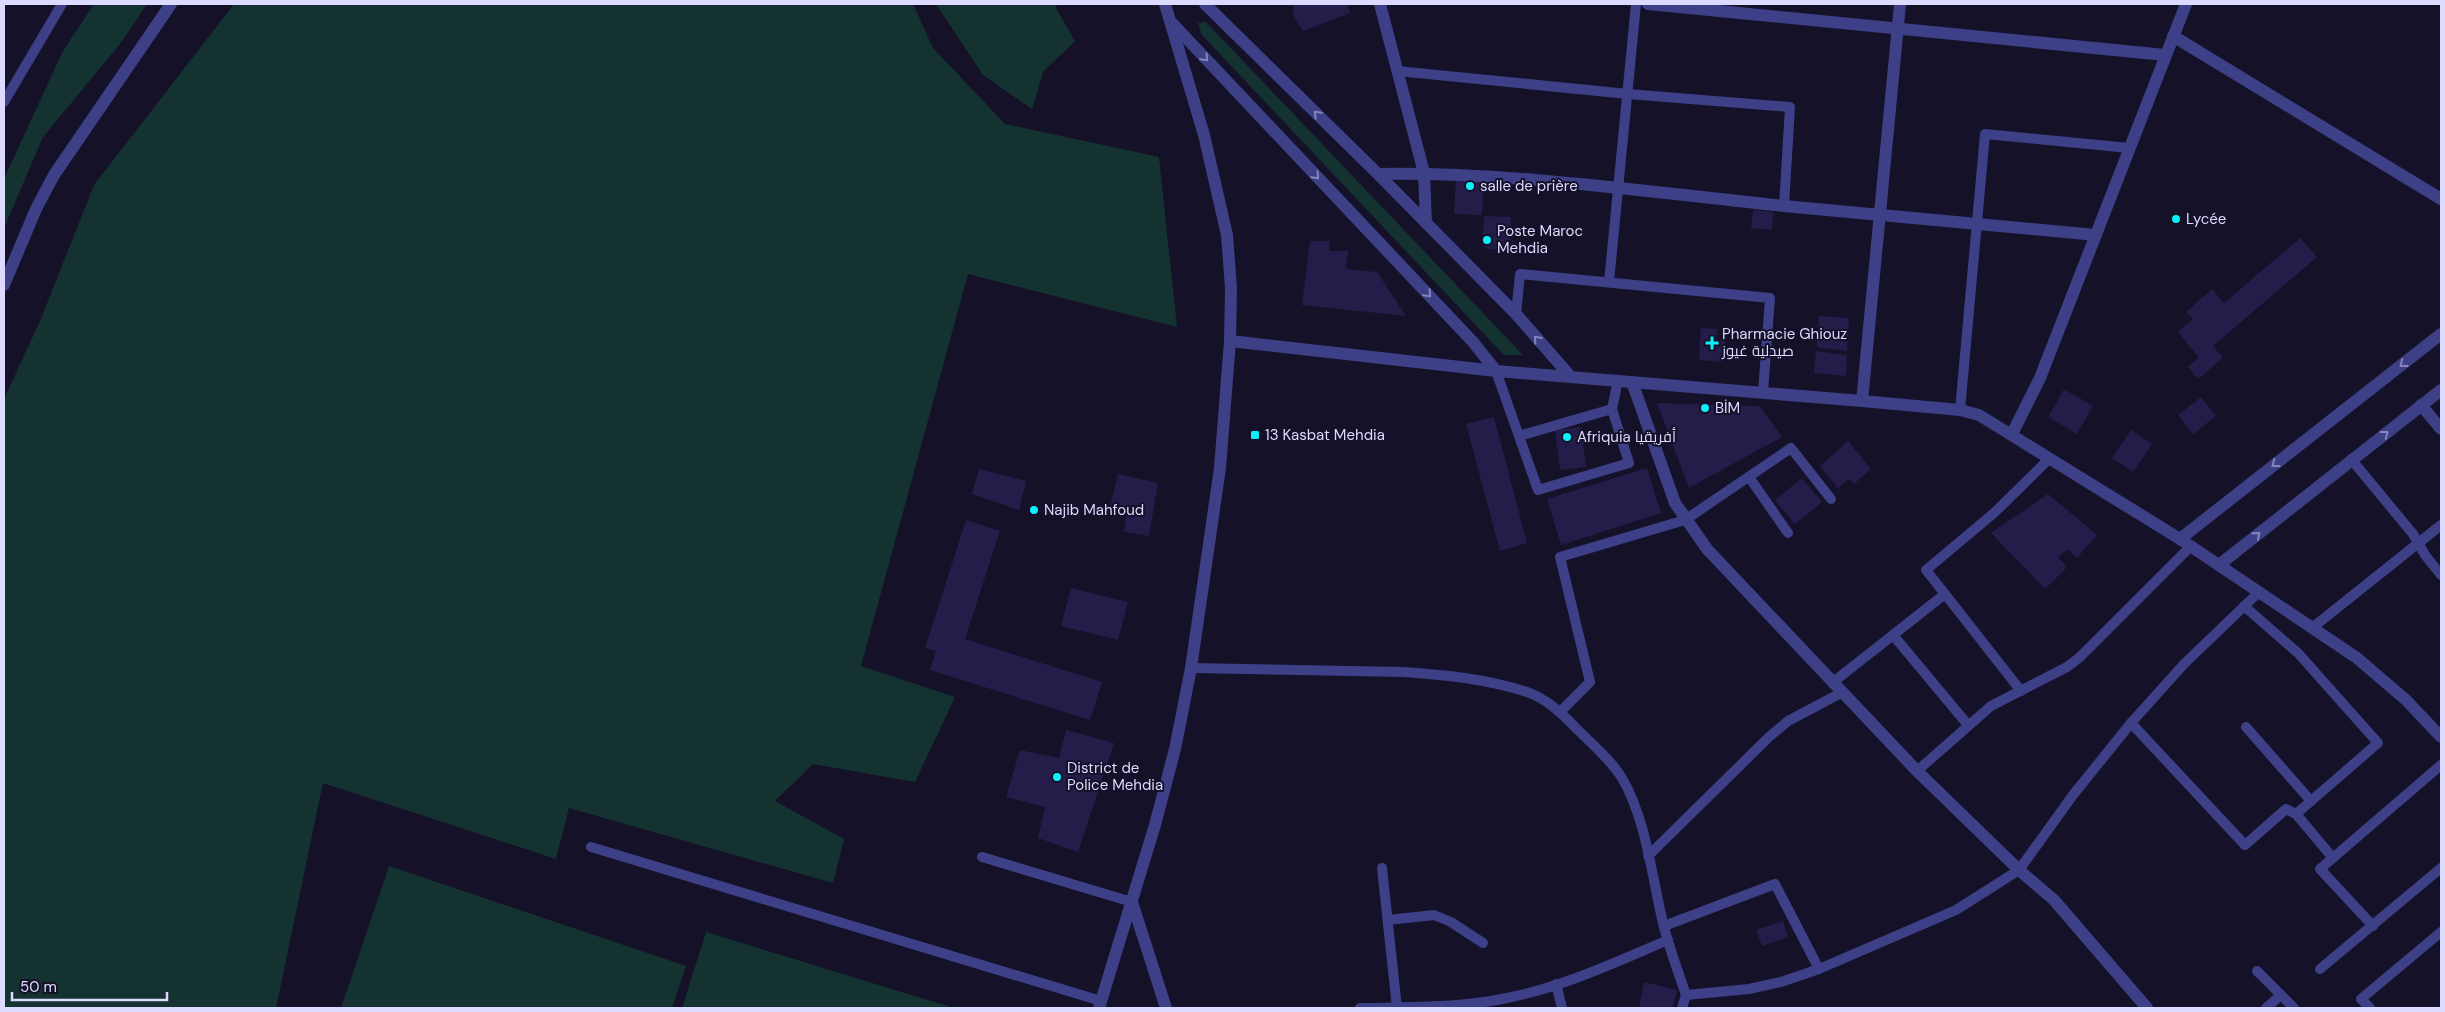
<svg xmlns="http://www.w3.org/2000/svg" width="2445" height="1012" font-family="'DM Sans',Cairo,sans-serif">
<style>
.green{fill:#143330}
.building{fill:#241d4a}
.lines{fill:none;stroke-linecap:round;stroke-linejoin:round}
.service{stroke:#3d3f87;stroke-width:10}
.minor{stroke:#3d3f87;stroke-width:12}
.tertiary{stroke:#3d3f87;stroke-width:12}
.oneway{stroke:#8585bd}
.poi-dot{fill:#0bf0fa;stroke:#141129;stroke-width:2}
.labels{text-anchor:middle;stroke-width:4;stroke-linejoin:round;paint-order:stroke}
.poi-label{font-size:15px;fill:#dcdafe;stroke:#141129;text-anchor:start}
</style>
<rect width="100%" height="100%" fill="#141129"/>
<g class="green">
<polygon points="94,4 147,4 120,44 43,137 4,228 4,179 63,51"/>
<polygon points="234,4 913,4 933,48 1005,124 1159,157 1177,327 968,274 861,666 955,697 915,782 813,764 775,801 844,839 833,883 569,808 556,859 323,783 276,1008 4,1008 4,399 40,321 94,185"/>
<polygon points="936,4 1057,4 1056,8 1075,41 1043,72 1032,109 983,75"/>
<polygon points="1206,22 1523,355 1504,355 1202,35 1198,23"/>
<polygon points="389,866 686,966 672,1008 341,1008"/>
<polygon points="706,932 954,1008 682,1008"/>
</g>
<g class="building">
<polygon points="1293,4 1347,4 1350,13 1303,31 1294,17"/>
<polygon points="1456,180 1484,182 1482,215 1454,214"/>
<polygon points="1753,210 1773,212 1772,230 1751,228"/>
<polygon points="1484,216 1511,217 1509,250 1487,249 1482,244"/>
<polygon points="2300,238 2317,257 2213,346 2223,358 2198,379 2188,367 2199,358 2178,332 2193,319 2186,312 2212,289 2224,303"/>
<polygon points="1310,241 1330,241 1329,251 1348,251 1346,269 1377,272 1406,316 1302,305"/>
<polygon points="1819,316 1849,318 1847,351 1817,347"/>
<polygon points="1701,328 1717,329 1716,339 1725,340 1723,362 1699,360"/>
<polygon points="1816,351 1847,355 1846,376 1814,373"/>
<polygon points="2064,389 2093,406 2077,434 2048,417"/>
<polygon points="2201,397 2216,416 2193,434 2178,415"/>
<polygon points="1657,403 1760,406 1782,437 1689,488"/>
<polygon points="1494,417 1527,543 1500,551 1466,424"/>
<polygon points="1581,427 1586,467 1560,470 1555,430"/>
<polygon points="2131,430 2152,444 2133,472 2112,458"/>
<polygon points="1848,441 1871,469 1854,484 1849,479 1838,488 1820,466"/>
<polygon points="1647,468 1661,513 1561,545 1547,499"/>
<polygon points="979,469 1026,481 1019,510 972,494"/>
<polygon points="1118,474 1158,483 1149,536 1124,532 1127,508 1110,508"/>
<polygon points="1802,478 1822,502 1795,524 1775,500"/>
<polygon points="2048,494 2097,535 2077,558 2068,549 2058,557 2067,567 2045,589 1991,533"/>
<polygon points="966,520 1000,531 965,639 1102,682 1090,720 930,670 936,651 925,648"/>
<polygon points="1071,588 1128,602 1118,640 1061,626"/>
<polygon points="1066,730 1114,743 1078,852 1038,838 1045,807 1006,797 1020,750 1059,758"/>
<polygon points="1783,921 1788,937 1762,946 1756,930"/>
<polygon points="1644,982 1678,990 1672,1008 1639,1008"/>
</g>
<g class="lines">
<g class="service">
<polyline points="1397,71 1628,94 1790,107 1784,206"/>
<polyline points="4,102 62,4"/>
<polyline points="1609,282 1636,4"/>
<polyline points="1516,314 1520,274 1770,298 1763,392"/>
<polyline points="1496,371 1538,490 1629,463 1612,409 1519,436"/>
<polyline points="1612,409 1618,380"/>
<polyline points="1960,410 1985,134 2129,148"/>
<polyline points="2351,459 2413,534 2425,555 2441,575"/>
<polyline points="1749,477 1788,533"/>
<polyline points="1945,594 2021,691"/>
<polyline points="2244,606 2298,653 2378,743 2296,814 2333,858"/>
<polyline points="2312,628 2441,525"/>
<polyline points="1893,635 1968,725"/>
<path d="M1191,668L1404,672C1446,675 1487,679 1527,692C1548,699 1563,715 1578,730C1593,745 1611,760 1622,778C1646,819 1652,877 1663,923C1669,948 1678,971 1686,995L1749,989L1781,982L1819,969L1956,910L2019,870L2073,795L2131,723L2184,664L2259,592"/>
<polyline points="1832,683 1945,594 1926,570 1994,513 2050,458"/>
<polyline points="1560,712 1590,682 1560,557 1685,520 1791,448 1831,499"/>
<polyline points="2131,723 2245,845 2286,809 2296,814"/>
<polyline points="2246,727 2311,801"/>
<polyline points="1917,771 1991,706 2067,667 2080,657 2191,546"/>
<polyline points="591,847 1101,1001"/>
<polyline points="1648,856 1769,737 1788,721 1841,693"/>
<polyline points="982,857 1132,902"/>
<polyline points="1382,868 1397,1008"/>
<polyline points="1388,920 1434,915 1451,922 1483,943"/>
<polyline points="1664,926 1775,884 1819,969"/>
<polyline points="2373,926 2320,869 2441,765"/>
<polyline points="2320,969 2441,868"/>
<polyline points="2257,971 2294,1008"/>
<polyline points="1556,984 1562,1008"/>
<path d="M1360,1008C1408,1007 1460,1008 1507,998C1563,987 1616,962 1668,940"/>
<polyline points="1682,1008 1686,995"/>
<polyline points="2266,1008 2281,995"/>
<polyline points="2370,1008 2361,999 2441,932"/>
</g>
<g class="minor">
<polyline points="1380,4 1424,173 1426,223"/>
<polyline points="1648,4 2165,55"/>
<polyline points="2173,36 2441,199"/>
<path d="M1378,174C1513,172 1649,192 1784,206C1888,216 1992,225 2096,235"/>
<polyline points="1632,382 1675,503 1707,549 1917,771 2019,870 2054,900 2147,1008"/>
<polyline points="1862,401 1900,4"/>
<polyline points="2421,405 2441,429"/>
<polyline points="2012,434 2040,378 2186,4"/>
<polyline points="2180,539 2441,334"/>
<polyline points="2219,565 2441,390"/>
<polyline points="1132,902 1166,1008"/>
</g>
<g class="tertiary">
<polyline points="1205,4 1378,174 1516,314 1570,376"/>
<polyline points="1173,24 1473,342 1496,371"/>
<polyline points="4,285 36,209 54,175 171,4"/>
<polyline points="1230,341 1496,371 1862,401 1960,410 1979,415 2180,539 2357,658 2406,700 2441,737"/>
<polyline points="1099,1008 1155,825 1175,749 1191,668 1220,468 1230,341 1231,288 1227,235 1204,135 1165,4"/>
</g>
</g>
<defs><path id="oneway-chevron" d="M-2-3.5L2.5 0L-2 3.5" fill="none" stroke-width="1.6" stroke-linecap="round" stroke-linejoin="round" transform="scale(1.25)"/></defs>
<g class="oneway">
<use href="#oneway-chevron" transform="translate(1205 58) rotate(47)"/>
<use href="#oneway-chevron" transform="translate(1317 114) rotate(-135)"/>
<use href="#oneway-chevron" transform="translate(1316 176) rotate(47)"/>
<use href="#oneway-chevron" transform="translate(1428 294) rotate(47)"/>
<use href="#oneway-chevron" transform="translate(1537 339) rotate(-131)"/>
<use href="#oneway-chevron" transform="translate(2403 364) rotate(142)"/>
<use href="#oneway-chevron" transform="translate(2385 434) rotate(-38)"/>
<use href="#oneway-chevron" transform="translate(2275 464) rotate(142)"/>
<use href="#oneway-chevron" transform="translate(2257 535) rotate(-39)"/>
</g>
<g class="poi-dot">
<circle cx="1470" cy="186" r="5"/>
<circle cx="2176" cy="219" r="5"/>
<circle cx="1487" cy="240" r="5"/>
<path d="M1709.5 335.5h5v5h5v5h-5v5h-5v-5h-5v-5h5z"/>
<circle cx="1705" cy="408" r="5"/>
<rect x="1250" y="430" width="10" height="10" rx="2.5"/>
<circle cx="1567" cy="437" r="5"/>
<circle cx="1034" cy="510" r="5"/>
<circle cx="1057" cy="777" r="5"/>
</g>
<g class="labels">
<g class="poi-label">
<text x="1480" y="191">salle de prière</text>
<text x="2186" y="224">Lycée</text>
<text x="1497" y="236">Poste Maroc<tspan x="1497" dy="17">Mehdia</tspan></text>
<text x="1722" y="339">Pharmacie Ghiouz<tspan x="1722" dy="17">صيدلية غيوز</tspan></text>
<text x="1715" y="413">BİM</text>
<text x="1265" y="440">13 Kasbat Mehdia</text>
<text x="1577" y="442">Afriquia أفريقيا</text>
<text x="1044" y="515">Najib Mahfoud</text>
<text x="1067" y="773">District de<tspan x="1067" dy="17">Police Mehdia</tspan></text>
</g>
</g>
<rect width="2445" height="1012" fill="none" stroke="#dcdafe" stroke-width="10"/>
<path d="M12 992v8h155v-8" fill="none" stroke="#dcdafe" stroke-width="2.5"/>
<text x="20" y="992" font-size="15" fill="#dcdafe" stroke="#141129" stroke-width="4" paint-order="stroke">50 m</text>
</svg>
